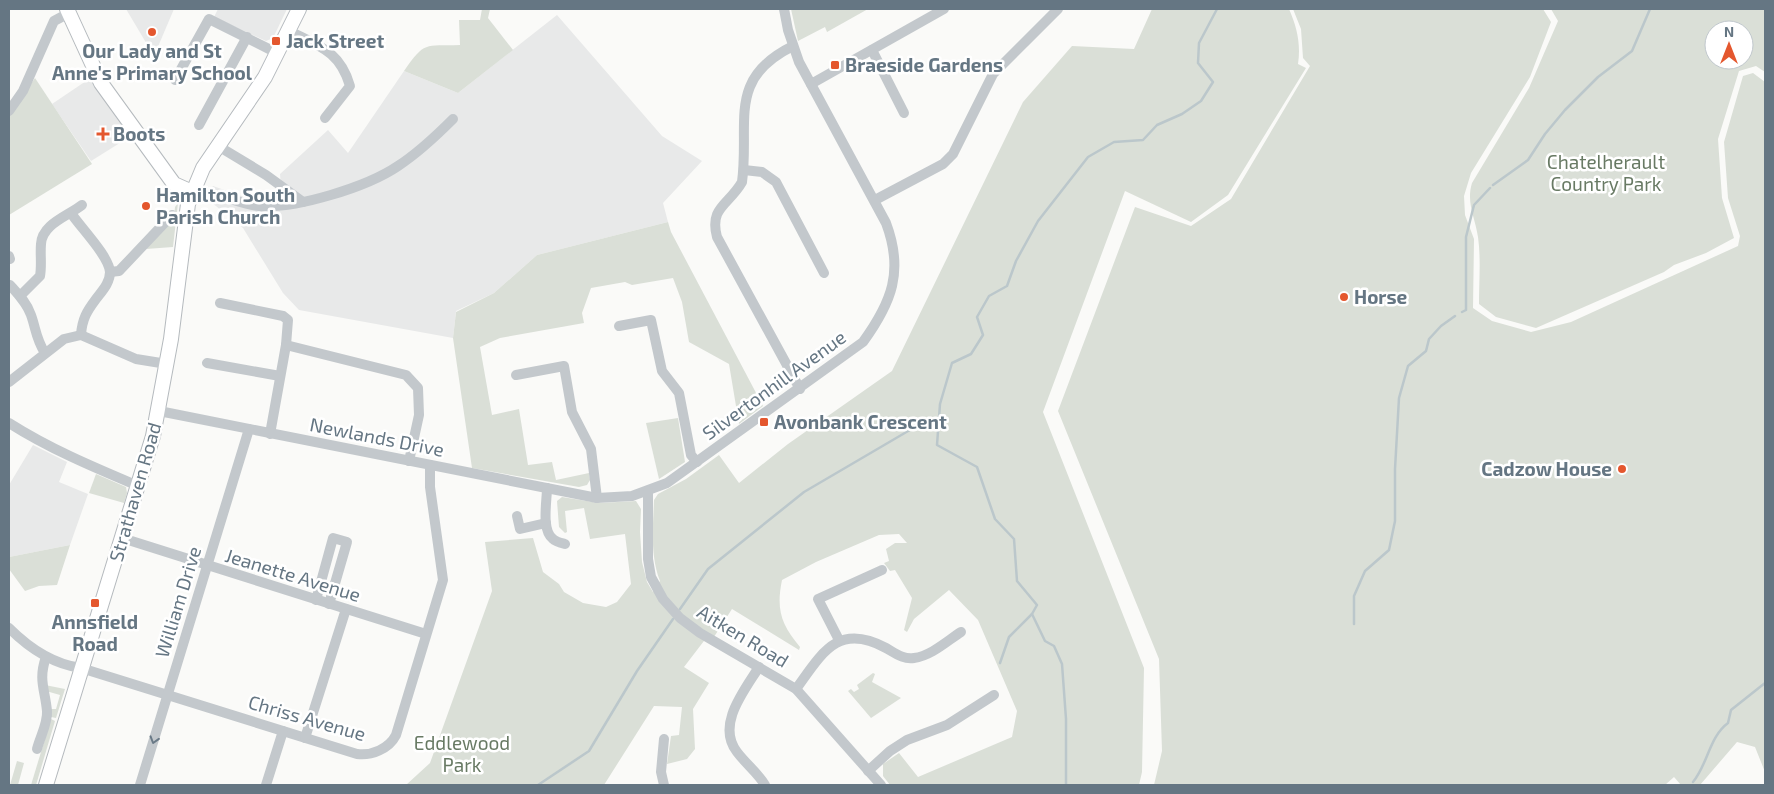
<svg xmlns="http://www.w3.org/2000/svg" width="1774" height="794" font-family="'Exo 2',sans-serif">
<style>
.built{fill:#e8e9e9}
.green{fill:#dadfd7;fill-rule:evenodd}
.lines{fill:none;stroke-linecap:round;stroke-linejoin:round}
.stream{stroke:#bbc7cb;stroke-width:2.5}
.major-casing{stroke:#b5babe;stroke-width:16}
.minor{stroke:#c3c8cc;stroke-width:10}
.major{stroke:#fff;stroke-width:14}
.oneway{stroke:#6a7a87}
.poi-dot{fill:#e4572e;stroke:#fff;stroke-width:2}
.labels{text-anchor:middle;stroke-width:5;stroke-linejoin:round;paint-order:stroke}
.poi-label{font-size:19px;font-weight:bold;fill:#657683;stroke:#fff;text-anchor:start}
.park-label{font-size:19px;fill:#687a64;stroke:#fff}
.street-label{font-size:19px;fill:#657683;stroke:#fff}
</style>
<rect width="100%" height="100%" fill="#fafaf8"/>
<g class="built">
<polygon points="126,9 174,9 154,56"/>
<polygon points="218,9 287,9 273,38 266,41 214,17"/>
<polygon points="557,15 662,136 702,161 663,203 668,222 537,255 494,293 456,311 453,338 299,310 283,293 243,228 206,198 213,186 253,200 282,199 280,174 328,130 348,153 404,71 458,93"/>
<polygon points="92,77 131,136 91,161 52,104"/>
<polygon points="33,445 67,462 59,482 88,494 70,545 9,557 9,485"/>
</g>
<g class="green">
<path d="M482,9H490L488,18L513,50L458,93L404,71C425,41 424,46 460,45L459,20H480Z"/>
<polygon points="791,9 868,9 827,32 825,27 798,41"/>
<path d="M1152,9H1289C1297,27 1301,44 1298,64L1306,68L1228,195L1191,222L1125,191L1043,412L1144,668L1142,772L1139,785H890L883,776V764L899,753L918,777L1012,737L1017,711L978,620L949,590L914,619L907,632L904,630L912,598L895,570L890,571L884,563L889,561L886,549L895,543H907L899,534L879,535L816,562L782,580C776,610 781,624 800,647L799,650L732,609L712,640L707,637L684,667L709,683L693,709L695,749L687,759L667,764L671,736L679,735L682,707L654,706L604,785H406L430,763L492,591L485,542L533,538L543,572L559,584L564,592L583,603L606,607L617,602L631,584L625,534L590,539L584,508L565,511L567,532L565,533L559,527L557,501L562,497L599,503L636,501L641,509L640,532L642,562L647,582L653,592L660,581C650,555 653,527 654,500L658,494L686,479L719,455L739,483L788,444L892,371L1023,102L1072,46L1134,49Z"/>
<polygon points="1293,9 1543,9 1551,22 1530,77 1471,173 1464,196 1465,215 1474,239 1473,308 1492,321 1531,332 1571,322 1738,246 1740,236 1728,198 1724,142 1743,76 1753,73 1765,82 1765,772 1755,747 1737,742 1700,785 1681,785 1674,777 1665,785 1154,785 1162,751 1159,659 1058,411 1135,207 1191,226 1231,199 1310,66 1303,58 1301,29"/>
<path d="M1551,9H1765V72L1756,66L1739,71L1718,139L1722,198L1734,238L1706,253L1674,265L1664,272L1536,328L1496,317L1479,304C1479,282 1481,258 1478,237C1475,217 1466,203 1472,183L1529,88L1558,21ZM1714,30H1744V60H1714Z"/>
<polygon points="35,78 92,164 9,215 9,115"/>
<polygon points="178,203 173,247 146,249 174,218 175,207"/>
<polygon points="668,222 671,232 763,406 739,424 729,364 689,342 682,302 673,278 632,285 625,282 591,288 582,313 584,323 500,338 480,347 492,415 519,409 528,465 552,462 556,480 589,473 590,480 587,485 579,487 472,468 453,338 456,312 494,293 537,255"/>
<polygon points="678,418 685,462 659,479 646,423"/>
<polygon points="96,474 126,487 127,493 124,503 89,493"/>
<polygon points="70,545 57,585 39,586 25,591 9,569 9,557"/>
<polygon points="873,673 875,674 872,682 901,698 871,718 848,691 851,689 854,692 859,689 857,685"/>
<polygon points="45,685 65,689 56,718 51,717 50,709 56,709 60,695 46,691"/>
<polygon points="51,719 55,721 36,785 31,785"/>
<polygon points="17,761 24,763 18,785 10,785"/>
</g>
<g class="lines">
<g class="stream">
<polyline points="1493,185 1528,160 1545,134 1565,110 1598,77 1632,51 1650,9"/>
<polyline points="1462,312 1466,310 1466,237 1474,205 1490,188"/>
<polyline points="680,609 708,569 804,492 915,427 938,426"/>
<polyline points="1354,624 1354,596 1365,571 1389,550 1395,521 1395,469 1399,398 1408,366 1426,351 1429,339 1441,326 1455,316"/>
<polyline points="1000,663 1009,637 1032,614"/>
<path d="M1693,782C1708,764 1709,737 1728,723L1731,710L1765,683"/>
<polyline points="538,785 589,751 637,671 673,619"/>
<polyline points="1066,785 1066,719 1062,664 1054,646 1045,641 1032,614 1037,605 1017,581 1014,539 995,519 977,467 937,445 940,404 952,363 971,354 983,335 977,317 989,296 1007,286 1016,261 1038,221 1088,157 1114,142 1143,140 1157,125 1182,114 1201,101 1213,82 1198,63 1199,43 1217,9"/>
</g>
<defs>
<g id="major">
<polyline points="67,9 101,83 174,184 192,192"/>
<polyline points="46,785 153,436 171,339 188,204 203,168 265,77 299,9"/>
</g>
</defs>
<use href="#major" class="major-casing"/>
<g class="minor">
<path d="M289,31C319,46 340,51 350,86L325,118"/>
<path d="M793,46C726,79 750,122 742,182C729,205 709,207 717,237L800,389"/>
<polyline points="872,50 904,113"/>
<polyline points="175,80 209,19 277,53"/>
<polyline points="811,84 944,9"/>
<polyline points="9,111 23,91 54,21 69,13"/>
<polyline points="199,125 247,37"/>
<polyline points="218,146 266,175 303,202"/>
<polyline points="744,170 762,172 776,182 824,273"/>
<path d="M192,192C216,190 236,204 259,206C296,209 367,187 398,166C418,153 436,136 453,119"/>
<polyline points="875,200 943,164 953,154 993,74 1058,9"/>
<path d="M71,213C80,227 109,256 110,272C110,283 102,291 96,299C87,311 82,319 81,335"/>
<polyline points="9,256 10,259"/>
<polyline points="110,272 119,271 172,215"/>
<path d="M10,285C18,294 27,303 31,315C36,329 36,339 45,353"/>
<path d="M20,296L40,276C42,265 40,255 41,244C42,224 68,216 82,205"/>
<polyline points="220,303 283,316 288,320 286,345 270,434"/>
<polyline points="619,326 651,320 662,371 679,393 691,455 697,462"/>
<polyline points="286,345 406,375 418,388 419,415 409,461"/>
<polyline points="207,363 280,376"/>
<polyline points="516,375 564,366 572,412 591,449 597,498"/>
<polyline points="9,382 64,339 81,335 136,359 167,364"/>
<path d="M159,411L597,498L632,496L667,483L863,342C892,302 904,271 886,223L799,62L788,30L784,9"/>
<path d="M9,423C50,449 93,467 138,486"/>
<path d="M547,488C547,501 541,530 553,539C556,542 561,543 565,544"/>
<polyline points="648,491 648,559 651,577 663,599 680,618 700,633 796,689 881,785"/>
<polyline points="517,516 520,529 546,523"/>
<polyline points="122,538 426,634"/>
<polyline points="316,600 333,538 347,542 329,604"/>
<path d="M9,628C29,648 52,664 81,668L357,754C371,756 389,749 396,735L443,580L430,487V465"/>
<polyline points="839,640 818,599 882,570"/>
<path d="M759,667C744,691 716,725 737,752C746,764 758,773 765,785"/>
<path d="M796,689C822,653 838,622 886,648C895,653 904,660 914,658C931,656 947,641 961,632"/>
<polyline points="305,738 346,609"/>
<path d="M37,749C40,737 48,723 47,711C45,689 38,680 46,657"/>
<polyline points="868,771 890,751 907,740 947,725 994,695"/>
<polyline points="140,785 249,429"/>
<polyline points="266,785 283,731"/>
<polyline points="664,785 661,772 664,739"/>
</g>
<use href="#major" class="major"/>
</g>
<defs><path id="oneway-chevron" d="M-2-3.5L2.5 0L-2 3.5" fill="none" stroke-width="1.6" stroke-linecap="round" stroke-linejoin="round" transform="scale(1.25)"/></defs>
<use class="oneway" href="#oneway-chevron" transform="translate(154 740) rotate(107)"/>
<g class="poi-dot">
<circle cx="152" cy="32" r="5"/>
<rect x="271" y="36" width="10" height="10" rx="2.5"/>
<rect x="830" y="60" width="10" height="10" rx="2.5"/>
<path d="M100.5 126.5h5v5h5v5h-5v5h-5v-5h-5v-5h5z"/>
<circle cx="146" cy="206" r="5"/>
<circle cx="1344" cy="297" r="5"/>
<rect x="759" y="417" width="10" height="10" rx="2.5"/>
<circle cx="1622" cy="469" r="5"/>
<rect x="90" y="598" width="10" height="10" rx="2.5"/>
</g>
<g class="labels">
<g class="poi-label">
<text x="286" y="48">Jack Street</text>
<text x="152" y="58" text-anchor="middle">Our Lady and St<tspan x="152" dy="22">Anne's Primary School</tspan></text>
<text x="845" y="72">Braeside Gardens</text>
<text x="113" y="141">Boots</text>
<text x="156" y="202">Hamilton South<tspan x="156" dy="22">Parish Church</tspan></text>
<text x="1354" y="304">Horse</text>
<text x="774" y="429">Avonbank Crescent</text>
<text x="1612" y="476" text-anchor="end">Cadzow House</text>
<text x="95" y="629" text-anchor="middle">Annsfield<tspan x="95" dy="22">Road</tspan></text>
</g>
<g class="park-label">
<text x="1606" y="169">Chatelherault<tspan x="1606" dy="22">Country Park</tspan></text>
<text x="462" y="750">Eddlewood<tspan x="462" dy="22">Park</tspan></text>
</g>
<g class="street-label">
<text transform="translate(774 385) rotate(-36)" y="7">Silvertonhill Avenue</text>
<text transform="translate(377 437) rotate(11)" y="7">Newlands Drive</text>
<text transform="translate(135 492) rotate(-74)" y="7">Strathaven Road</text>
<text transform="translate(293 575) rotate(17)" y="7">Jeanette Avenue</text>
<text transform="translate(178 602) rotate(-73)" y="7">William Drive</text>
<text transform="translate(743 636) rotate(31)" y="7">Aitken Road</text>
<text transform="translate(307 718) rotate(16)" y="7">Chriss Avenue</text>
</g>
</g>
<rect width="1774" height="794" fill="none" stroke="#657683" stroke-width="20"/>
<g transform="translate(1729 45)"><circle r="24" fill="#ffffff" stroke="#c1c8cd"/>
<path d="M0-4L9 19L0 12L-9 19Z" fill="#e4572e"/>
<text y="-8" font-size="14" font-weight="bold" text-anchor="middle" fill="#657683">N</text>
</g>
</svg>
